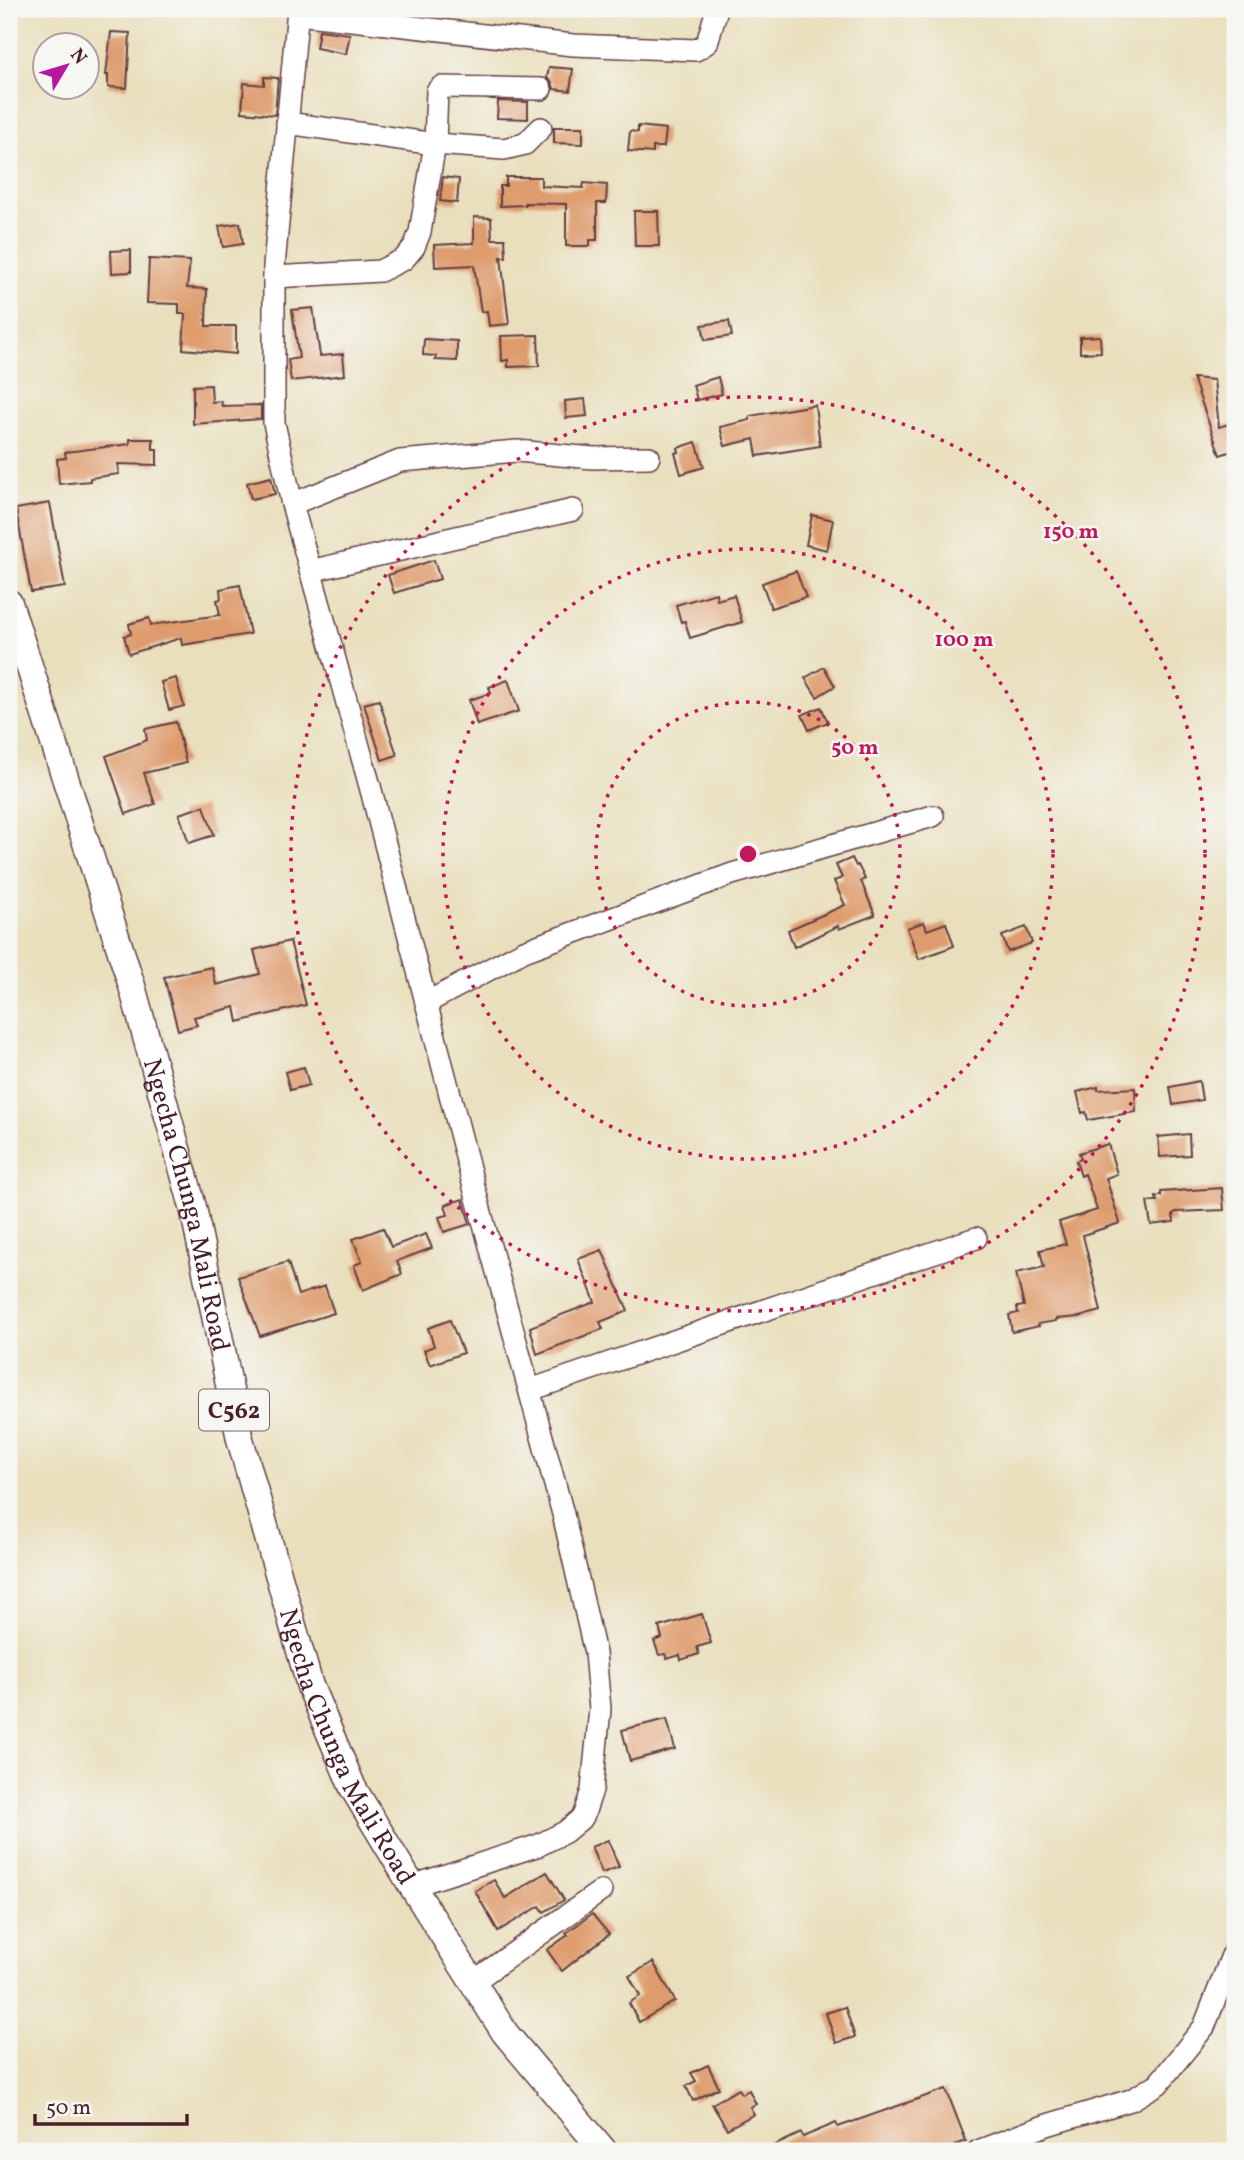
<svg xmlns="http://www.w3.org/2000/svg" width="1244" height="2160" font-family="Vollkorn,serif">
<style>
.building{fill:#de9b6d}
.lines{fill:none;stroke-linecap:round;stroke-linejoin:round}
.minor-casing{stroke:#623c41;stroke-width:24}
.major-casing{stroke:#623c41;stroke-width:29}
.minor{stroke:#fff;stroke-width:21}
.major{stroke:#fff;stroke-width:26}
.ring{fill:none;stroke:#c2185b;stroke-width:3.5;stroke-dasharray:3.5 7}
.labels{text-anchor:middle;stroke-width:5;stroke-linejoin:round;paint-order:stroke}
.shield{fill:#f6f6f2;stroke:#7e6067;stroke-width:2}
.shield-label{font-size:24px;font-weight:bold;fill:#4a1f2b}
.street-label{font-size:26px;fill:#4a1f2b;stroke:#f6f6f2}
.centre{fill:#c2185b;stroke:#f6f6f2;stroke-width:3.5}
.ring-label{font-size:21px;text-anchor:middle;font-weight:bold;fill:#c2185b;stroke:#f6f6f2;stroke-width:5;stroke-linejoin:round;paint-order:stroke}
</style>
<rect width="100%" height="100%" fill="#f6f6f2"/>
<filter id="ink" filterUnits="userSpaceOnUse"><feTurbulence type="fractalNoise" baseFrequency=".0143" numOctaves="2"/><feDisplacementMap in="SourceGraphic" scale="14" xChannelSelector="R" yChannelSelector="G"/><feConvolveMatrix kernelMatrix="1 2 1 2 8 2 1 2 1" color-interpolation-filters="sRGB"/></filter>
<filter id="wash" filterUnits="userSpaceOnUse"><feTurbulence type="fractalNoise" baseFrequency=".00686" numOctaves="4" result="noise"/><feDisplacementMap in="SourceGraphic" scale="28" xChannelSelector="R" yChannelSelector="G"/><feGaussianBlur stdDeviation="1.57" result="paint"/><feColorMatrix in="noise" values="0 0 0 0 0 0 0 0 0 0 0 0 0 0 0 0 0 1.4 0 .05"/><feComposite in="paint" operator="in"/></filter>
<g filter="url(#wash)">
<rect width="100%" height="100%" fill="#e9dfbc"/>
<g id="blocks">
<g class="building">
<polygon points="319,30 350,34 346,54 316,48"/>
<polygon points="111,32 130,33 127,88 108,87 108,75 106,75"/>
<polygon points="549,67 573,69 570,91 554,89 552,82 547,78"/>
<polygon points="264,77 278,78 275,115 242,112 244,83 264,85"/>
<polygon points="498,101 528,102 528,119 497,118"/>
<polygon points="638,126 666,129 664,147 653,147 653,153 628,151 630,131 638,132"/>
<polygon points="554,127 583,127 583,144 554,143"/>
<polygon points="443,177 459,179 457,203 440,201"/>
<polygon points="506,177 541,177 541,186 583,188 584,183 607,185 606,203 597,203 597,240 590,240 590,246 566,246 566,204 525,203 525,205 500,206 500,186 506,186"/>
<polygon points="634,211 658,211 659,246 635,246"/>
<polygon points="474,217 491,218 492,239 505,239 506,257 501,257 509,324 489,326 487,311 481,312 474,265 435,267 434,245 474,243"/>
<polygon points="240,223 243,244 223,247 219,226"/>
<polygon points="131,250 131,272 112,273 111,251"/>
<polygon points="149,259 190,261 187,288 207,289 206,326 236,326 236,354 183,349 185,314 179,314 179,304 147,303"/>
<polygon points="313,308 320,356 343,354 345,375 291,381 288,360 299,358 292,310"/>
<polygon points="729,321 732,336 705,340 702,325"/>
<polygon points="538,335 539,366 508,367 508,360 502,361 501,336"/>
<polygon points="1100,336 1101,352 1080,353 1080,337"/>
<polygon points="424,339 457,341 457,361 435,360 436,356 423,355"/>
<polygon points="718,377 722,394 697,400 693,385"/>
<polygon points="1193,378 1214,380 1219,427 1235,422 1235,450 1220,455"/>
<polygon points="211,385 212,402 221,401 222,406 261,405 261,419 193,424 193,386"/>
<polygon points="585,399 587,416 566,418 565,401"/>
<polygon points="815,405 820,446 757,456 754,439 725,446 720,427 750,420 750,416"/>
<polygon points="130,439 153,439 153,449 157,449 157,465 118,464 119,474 90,478 90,481 59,484 57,459 66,458 65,452 130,444"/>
<polygon points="696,442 704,467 681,474 675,453 679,452 678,448"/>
<polygon points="271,477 275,494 251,499 247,483"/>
<polygon points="50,503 65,587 31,592 16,509"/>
<polygon points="812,515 833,520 827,550 806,545"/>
<polygon points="434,560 440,579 394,593 388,575"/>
<polygon points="796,571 806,597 771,608 762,583"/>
<polygon points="240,585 250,634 182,645 181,638 129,654 124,636 131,634 129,624 149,618 151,625 220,615 217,600 221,599 220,589"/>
<polygon points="716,593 717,600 734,595 742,622 690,638 685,621 681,622 676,605"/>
<polygon points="824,667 835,686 817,697 805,678"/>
<polygon points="176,678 184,706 169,710 161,682"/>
<polygon points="508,680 519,711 477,725 469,700 491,693 489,687"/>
<polygon points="379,700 397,755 382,760 364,704"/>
<polygon points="821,707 828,722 809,730 802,715"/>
<polygon points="176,722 186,763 144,773 155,804 126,814 106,756 147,740 145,729"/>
<polygon points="204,806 214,835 189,843 179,814"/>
<polygon points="852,858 856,866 858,865 865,879 861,881 875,915 839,929 838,926 794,947 788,930 845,905 834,881 842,878 836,865"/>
<polygon points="924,922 927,930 946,923 954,946 919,959 907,928"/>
<polygon points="1026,927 1032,943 1008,952 1002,936"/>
<polygon points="290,941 306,1005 238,1022 235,1007 194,1017 197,1025 178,1030 164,977 212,967 216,985 260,974 254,950"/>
<polygon points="304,1067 309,1085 290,1090 285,1072"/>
<polygon points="1199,1081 1202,1100 1173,1105 1170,1087"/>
<polygon points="1098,1087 1098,1090 1135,1088 1136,1112 1088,1120 1086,1112 1082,1113 1077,1092"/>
<polygon points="1189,1134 1190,1155 1160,1157 1158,1137"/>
<polygon points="1108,1144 1117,1174 1106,1178 1120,1223 1083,1235 1101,1311 1079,1317 1056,1319 1056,1321 1038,1324 1039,1326 1012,1332 1009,1315 1018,1313 1017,1307 1024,1306 1016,1273 1044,1267 1040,1250 1066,1244 1059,1222 1097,1210 1085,1174 1081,1176 1076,1161 1081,1159 1079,1153"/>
<polygon points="1222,1188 1224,1210 1176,1212 1173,1214 1174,1222 1151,1225 1147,1202 1157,1201 1156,1197 1161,1196 1161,1192"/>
<polygon points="463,1199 470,1224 444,1232 439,1217 448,1215 445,1205"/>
<polygon points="383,1228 391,1247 426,1234 432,1248 397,1261 402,1274 363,1290 354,1265 362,1262 353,1239"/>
<polygon points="602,1250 628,1311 600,1322 603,1329 537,1354 530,1327 595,1302 578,1259"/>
<polygon points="288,1262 298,1295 325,1286 334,1313 260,1336 238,1277"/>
<polygon points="450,1320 463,1353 430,1365 424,1350 434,1346 428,1328"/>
<polygon points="702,1614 711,1643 697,1647 699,1654 681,1660 680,1655 667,1659 665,1654 659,1655 654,1641 662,1638 659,1627"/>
<polygon points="667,1719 675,1749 630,1761 622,1730"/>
<polygon points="608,1840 619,1867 602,1873 591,1847"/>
<polygon points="547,1872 564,1900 544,1912 540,1906 498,1931 475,1891 494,1880 505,1898"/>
<polygon points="592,1914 609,1934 562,1971 547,1950 568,1935 566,1933"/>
<polygon points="653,1962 675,2001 639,2022 629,2003 640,1996 629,1976"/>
<polygon points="845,2007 855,2037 836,2043 826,2013"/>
<polygon points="708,2065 719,2088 693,2101 686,2086 696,2081 691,2073"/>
<polygon points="739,2089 742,2094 749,2090 756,2104 750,2107 754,2114 727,2129 712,2104"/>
<polygon points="946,2089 966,2141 956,2145 958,2151 763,2151 801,2133 803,2137 836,2123 838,2127"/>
</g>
</g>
</g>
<g filter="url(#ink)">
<use href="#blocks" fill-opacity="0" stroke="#623c41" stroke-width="2"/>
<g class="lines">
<defs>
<g id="minor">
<polyline points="298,9 274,266 274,423 292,504 371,790 475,1191 563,1514 595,1653 600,1709 592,1790 583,1817 565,1832 539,1845 412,1886"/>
<polyline points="298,14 573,45 696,50 707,43 717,9"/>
<polyline points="287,123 435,144 504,149 525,144 541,128"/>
<polyline points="274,277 380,271 404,259 414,247 420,232 435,144 437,91 441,87 541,89"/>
<polyline points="292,504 400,461 517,451 593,458 649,457"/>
<polyline points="310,571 573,510"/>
<polyline points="426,1003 524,951 732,874 933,816"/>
<polyline points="530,1390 976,1238"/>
<polyline points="473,1982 601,1891"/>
<polyline points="978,2151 1047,2125 1131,2100 1158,2084 1204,2027 1235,1948"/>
</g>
<g id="major">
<path id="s1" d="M9,603L132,986L193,1207L240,1439L310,1686L353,1788L412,1886L505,2033L604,2151"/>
</g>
</defs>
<use href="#minor" class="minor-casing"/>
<use href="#major" class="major-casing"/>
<use href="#minor" class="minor"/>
<use href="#major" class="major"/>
</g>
</g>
<g class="ring">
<circle cx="748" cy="854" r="152"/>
<circle cx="748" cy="854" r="305"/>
<circle cx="748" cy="854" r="457"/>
</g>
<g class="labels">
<rect class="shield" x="199" y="1389.5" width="70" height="41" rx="5"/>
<g class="shield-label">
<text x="234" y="1418">C562</text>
</g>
<g class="street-label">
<text dy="9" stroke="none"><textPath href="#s1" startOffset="628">Ngecha Chunga Mali Road</textPath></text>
<text dy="9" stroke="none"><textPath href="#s1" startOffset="1195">Ngecha Chunga Mali Road</textPath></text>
</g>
</g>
<circle cx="748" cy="854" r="10" class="centre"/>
<g class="ring-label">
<text x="1071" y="538">150 m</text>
<text x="964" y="646">100 m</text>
<text x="855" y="754">50 m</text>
</g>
<rect width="1244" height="2160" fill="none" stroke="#f6f6f2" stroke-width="35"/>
<g transform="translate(66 66) rotate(52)"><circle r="33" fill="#f6f6f2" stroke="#b1a0a2" stroke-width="2"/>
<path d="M0-5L12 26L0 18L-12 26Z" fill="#b5179e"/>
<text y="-10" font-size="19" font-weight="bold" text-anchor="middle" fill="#4a1f2b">N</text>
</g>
<path d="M35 2114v10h152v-10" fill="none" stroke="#4a1f2b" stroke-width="3.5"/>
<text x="46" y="2114" font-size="21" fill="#4a1f2b" stroke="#f6f6f2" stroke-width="5" paint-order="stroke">50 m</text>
</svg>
